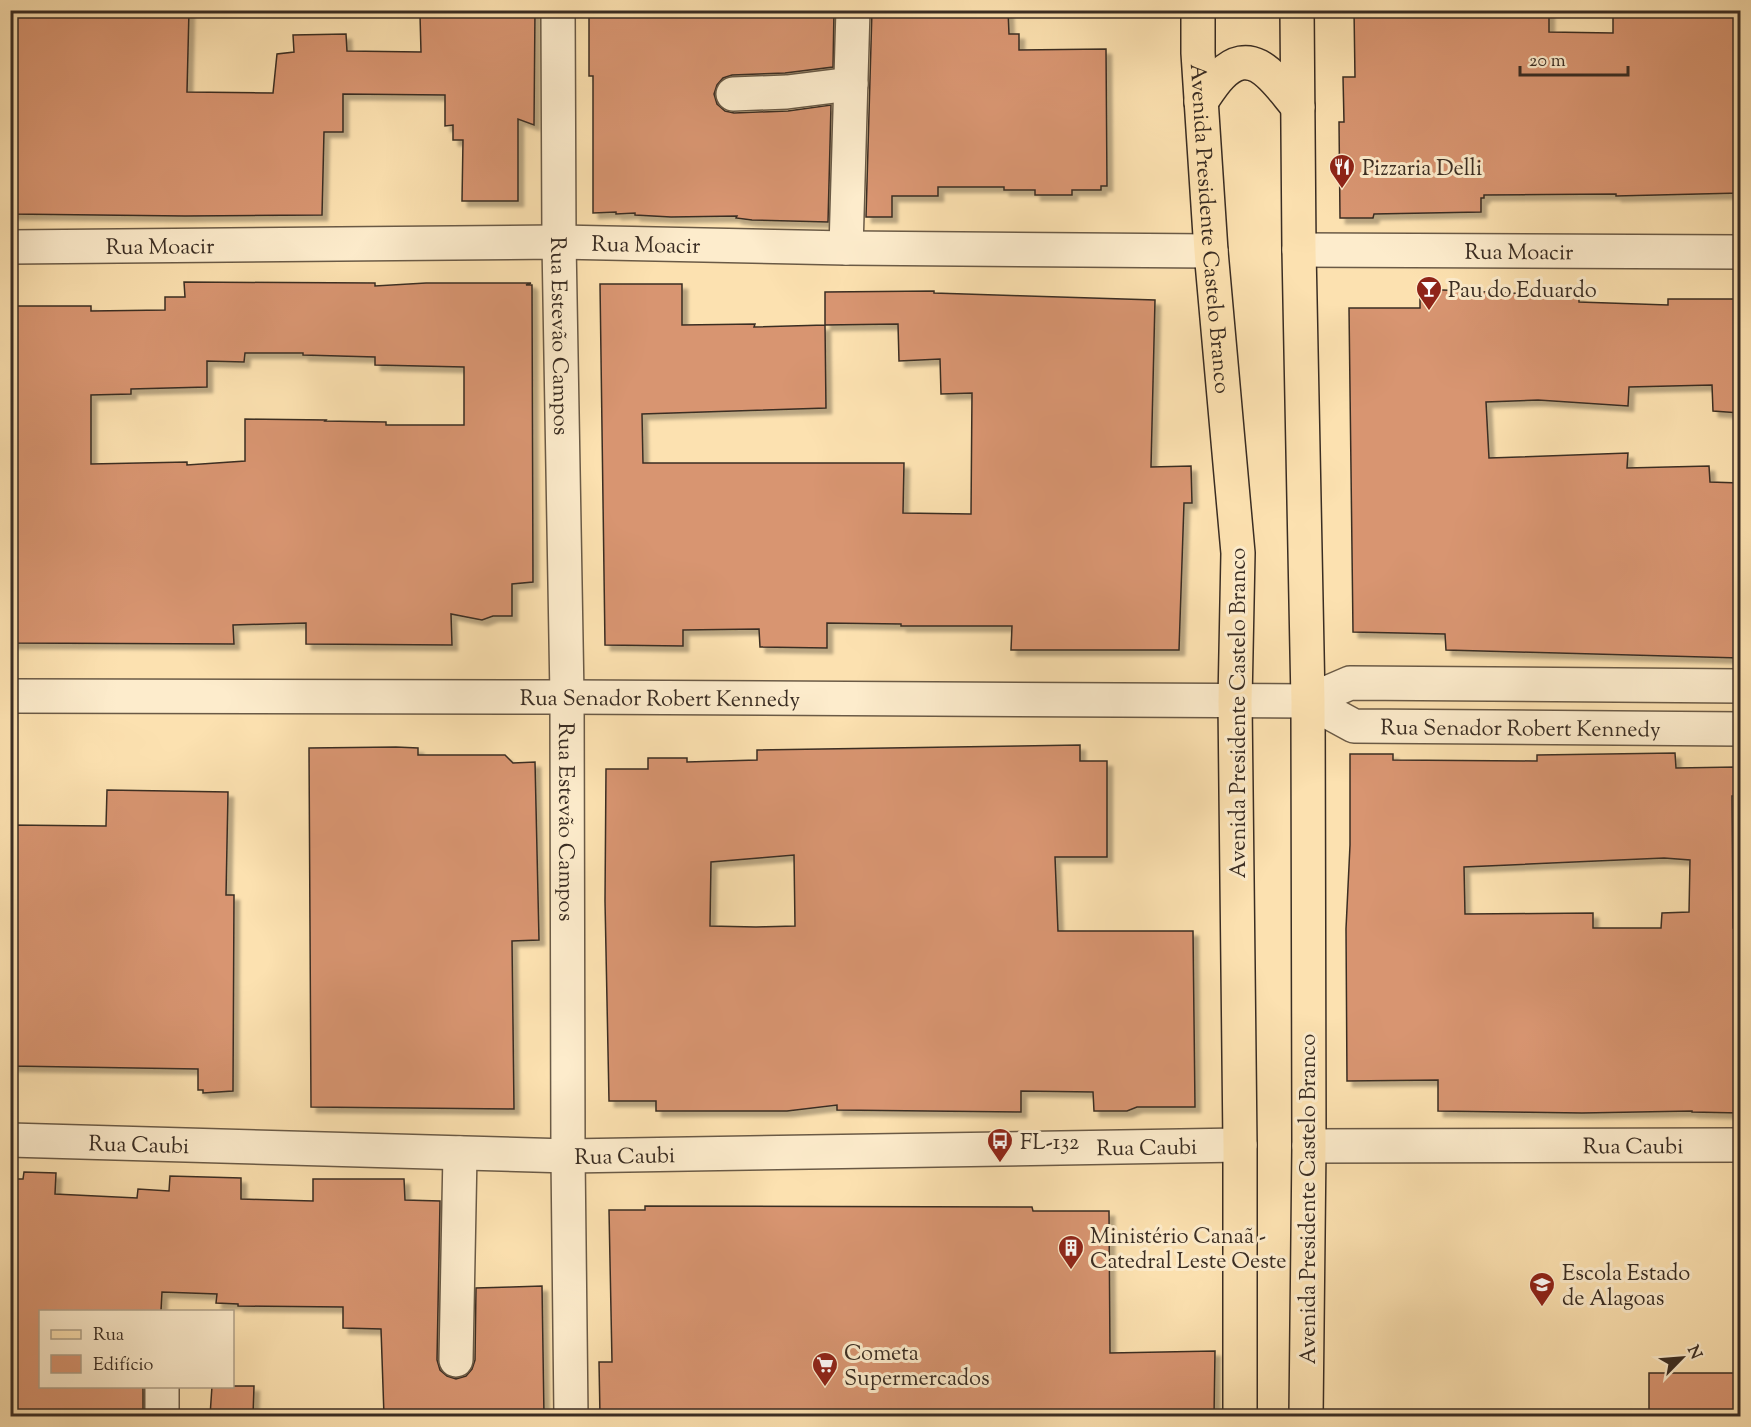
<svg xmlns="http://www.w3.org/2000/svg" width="1751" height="1427" font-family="'Sorts Mill Goudy',serif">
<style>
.building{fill:#d89571;stroke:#3a2d23;stroke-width:1.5;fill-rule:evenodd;filter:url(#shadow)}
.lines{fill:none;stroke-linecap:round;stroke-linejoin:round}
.minor-casing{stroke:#6a5a46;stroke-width:36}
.major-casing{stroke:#3a2d23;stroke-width:36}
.minor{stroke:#fdeccc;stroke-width:33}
.major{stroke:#fce1b0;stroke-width:33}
.labels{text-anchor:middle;stroke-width:6;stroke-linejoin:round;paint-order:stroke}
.poi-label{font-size:22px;fill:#3a2d23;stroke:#fdeccc;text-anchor:start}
.street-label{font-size:22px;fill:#3a2d23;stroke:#fdeccc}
</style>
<defs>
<filter id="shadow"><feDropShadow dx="5.5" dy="5.5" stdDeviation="1.5" flood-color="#0004"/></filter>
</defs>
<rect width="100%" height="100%" fill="#fce1b0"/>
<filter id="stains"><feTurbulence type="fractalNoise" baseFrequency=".00333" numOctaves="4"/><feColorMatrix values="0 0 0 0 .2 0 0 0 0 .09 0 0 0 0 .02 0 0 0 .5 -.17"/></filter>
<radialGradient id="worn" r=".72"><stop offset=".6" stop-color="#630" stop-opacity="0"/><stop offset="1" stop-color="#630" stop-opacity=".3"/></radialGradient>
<g class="building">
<polygon points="10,10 189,10 187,92 273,93 277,54 294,52 293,35 346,34 347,51 421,52 420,15 494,13 494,10 535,10 534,125 518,119 518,201 462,201 463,140 453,140 453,125 445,126 445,95 343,94 343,132 324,132 322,215 185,216 10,214"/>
<polygon points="589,10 834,10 833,67 785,73 732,75 723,78 717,85 714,94 717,104 725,111 734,113 788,111 831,105 828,222 752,220 736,218 737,216 671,217 635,215 635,213 616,214 616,212 593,213 593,76 589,76"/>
<polygon points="872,10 1008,10 1009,34 1019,34 1019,50 1106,49 1107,186 1101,186 1101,190 1072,190 1072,195 1035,195 1035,190 1004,190 1004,187 938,187 938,196 892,196 892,217 866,217"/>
<polygon points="1354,10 1549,10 1549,32 1613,33 1613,12 1735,13 1736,33 1740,33 1740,193 1616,196 1616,194 1484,195 1484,198 1481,198 1481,212 1374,214 1373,218 1340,218 1339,122 1344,122 1343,77 1355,77"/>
<path d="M184,282L375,283V286L426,283H531L526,285H532L533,582L512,584V616H493L482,620L451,614L452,645L306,644V623L233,625L234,644L10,643V306H91V311L165,310V297H185ZM245,353H303V355L375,357V365L464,367V425H386V422L325,421L326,420L245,419V461L187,465V462L91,464V395L131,394V389L207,387V361L244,362Z"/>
<path d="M600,284H682V325L755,324L754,327L825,325V292L934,291V293L1155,300L1151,467L1191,466L1192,503H1184L1179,650H1011L1012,626H901V624L827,623V648L760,647L759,629L683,630V646L605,645ZM898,324L899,361L940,359L941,394L972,393L971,514L903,513L904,463H643L642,414L826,408L825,325Z"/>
<polygon points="1420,289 1579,296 1579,302 1668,305 1668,299 1740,299 1740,413 1713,411 1712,385 1629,387 1628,406 1538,400 1486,402 1489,458 1628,453 1627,468 1709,466 1710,482 1740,483 1740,658 1446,650 1445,634 1353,632 1349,308 1420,308"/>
<path d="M1080,745V761H1107V857H1055L1058,931H1193L1195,1107H1137L1127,1111H1094L1093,1092L1021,1091V1112L837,1110V1105L787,1111H656V1101H609L605,901L606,769H648V758H687V762L757,760V750ZM794,855L795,926L756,927L710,926L711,862Z"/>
<polygon points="396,747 418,748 418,755 505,755 513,763 535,762 539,940 512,941 514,1109 311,1107 309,748"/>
<path d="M1675,753L1676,768L1736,767V796H1732L1733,928H1740V1113L1692,1112V1111L1582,1113L1438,1111V1080L1347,1081L1346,929L1350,845V754H1393V760L1537,761V755ZM1664,858L1690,860L1689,912L1662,913L1661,928H1593V913L1465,914L1464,867Z"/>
<polygon points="107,790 228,792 226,895 234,895 233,1091 203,1093 203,1090 198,1090 198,1069 10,1066 10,825 106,826"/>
<polygon points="24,1172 56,1173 55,1194 137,1198 138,1189 169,1191 170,1176 241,1178 241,1199 313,1201 313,1179 404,1179 405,1200 440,1201 437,1360 440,1370 447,1376 456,1379 466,1376 472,1369 475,1360 476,1288 542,1286 544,1416 384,1416 381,1329 343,1328 343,1307 238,1306 238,1304 216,1303 217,1294 162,1292 161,1311 40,1311 40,1386 143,1386 143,1416 102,1416 102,1413 10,1415 10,1179 23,1179"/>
<polygon points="645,1206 1032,1207 1033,1211 1109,1211 1110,1353 1215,1351 1214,1416 600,1416 599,1362 612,1362 609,1210 645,1210"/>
<rect x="1649" y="1373" width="91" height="43"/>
<polygon points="212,1386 254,1386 253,1416 210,1416"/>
</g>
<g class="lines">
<defs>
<g id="minor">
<path id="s1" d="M558,10L559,242L567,697L568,1156L571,1416"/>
<polyline points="733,94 787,92 851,84"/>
<path id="s2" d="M10,247L559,242L846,248L1211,251"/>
<polyline points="846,248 853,10"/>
<path id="s3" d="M1299,250L1740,252"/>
<path id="s4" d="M10,696L567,697L1308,701L1350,683L1740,686"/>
<path id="s5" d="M1308,701L1354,726L1740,729"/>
<path id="s6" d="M10,1140L568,1156L1240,1145"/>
<path id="s7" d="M1309,1146L1740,1145"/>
<polyline points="456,1360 460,1153"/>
<polyline points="162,1386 162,1416"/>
</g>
<g id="major">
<path id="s8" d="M1198,10V53L1211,251L1238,553L1235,701L1240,1145V1416"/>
<polyline points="1297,10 1299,250 1308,701 1309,1146 1306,1416"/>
<path d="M1201,102C1207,93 1213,83 1221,75C1254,42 1277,83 1298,107"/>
</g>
</defs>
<use href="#minor" class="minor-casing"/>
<use href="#major" class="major-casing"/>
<use href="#minor" class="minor"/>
<use href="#major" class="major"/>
</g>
<defs>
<symbol id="restaurant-pin" viewBox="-11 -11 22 30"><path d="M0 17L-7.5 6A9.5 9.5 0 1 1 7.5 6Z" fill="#8f2418" stroke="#fdeccc"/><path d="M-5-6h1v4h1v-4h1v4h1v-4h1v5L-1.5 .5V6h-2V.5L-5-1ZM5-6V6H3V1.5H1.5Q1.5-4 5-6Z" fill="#fff"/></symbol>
<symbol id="bar-pin" viewBox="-11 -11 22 30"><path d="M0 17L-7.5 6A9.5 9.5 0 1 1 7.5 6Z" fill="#8f2418" stroke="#fdeccc"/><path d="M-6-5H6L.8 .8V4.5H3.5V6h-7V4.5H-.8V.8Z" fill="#fff"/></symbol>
<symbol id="bus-pin" viewBox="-11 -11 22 30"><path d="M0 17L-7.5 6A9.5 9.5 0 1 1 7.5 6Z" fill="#8f2418" stroke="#fdeccc"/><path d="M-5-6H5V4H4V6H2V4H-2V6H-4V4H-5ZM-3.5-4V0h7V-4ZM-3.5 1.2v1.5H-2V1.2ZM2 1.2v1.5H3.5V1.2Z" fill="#fff"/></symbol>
<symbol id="building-pin" viewBox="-11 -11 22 30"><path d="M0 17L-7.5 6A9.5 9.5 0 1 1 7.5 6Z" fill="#8f2418" stroke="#fdeccc"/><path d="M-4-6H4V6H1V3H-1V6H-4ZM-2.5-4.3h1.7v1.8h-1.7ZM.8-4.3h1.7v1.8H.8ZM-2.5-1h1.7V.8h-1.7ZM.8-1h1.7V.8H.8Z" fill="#fff"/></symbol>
<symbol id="school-pin" viewBox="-11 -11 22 30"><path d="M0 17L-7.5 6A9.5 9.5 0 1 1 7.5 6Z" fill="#8f2418" stroke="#fdeccc"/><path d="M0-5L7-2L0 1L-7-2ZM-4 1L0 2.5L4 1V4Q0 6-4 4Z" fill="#fff"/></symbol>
<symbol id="supermarket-pin" viewBox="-11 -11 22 30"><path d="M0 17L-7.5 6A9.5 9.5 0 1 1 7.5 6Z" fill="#8f2418" stroke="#fdeccc"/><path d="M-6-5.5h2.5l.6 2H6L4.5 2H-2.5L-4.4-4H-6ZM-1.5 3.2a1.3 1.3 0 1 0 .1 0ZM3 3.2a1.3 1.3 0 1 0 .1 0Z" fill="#fff"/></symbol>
</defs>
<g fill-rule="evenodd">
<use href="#restaurant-pin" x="1327" y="152" width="30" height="40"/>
<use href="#bar-pin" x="1414" y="274" width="30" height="40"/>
<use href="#bus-pin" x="985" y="1126" width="30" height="40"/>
<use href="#building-pin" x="1056" y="1233" width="30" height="40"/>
<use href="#school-pin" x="1527" y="1270" width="30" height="40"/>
<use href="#supermarket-pin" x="810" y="1350" width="30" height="40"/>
</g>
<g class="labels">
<g class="poi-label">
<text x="1362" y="175">Pizzaria Delli</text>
<text x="1448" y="297">Pau do Eduardo</text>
<text x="1020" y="1149">FL-132</text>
<text x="1090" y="1243">Ministério Canaã -<tspan x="1090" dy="25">Catedral Leste Oeste</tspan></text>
<text x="1562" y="1280">Escola Estado<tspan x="1562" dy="25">de Alagoas</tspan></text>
<text x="844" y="1360">Cometa<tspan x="844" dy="25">Supermercados</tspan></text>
</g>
<g class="street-label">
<text dy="8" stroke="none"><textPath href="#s8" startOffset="219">Avenida Presidente Castelo Branco</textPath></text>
<text dy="8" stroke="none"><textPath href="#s2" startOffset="636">Rua Moacir</textPath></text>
<text dy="8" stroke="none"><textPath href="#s2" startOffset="150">Rua Moacir</textPath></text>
<text dy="8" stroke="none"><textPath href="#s3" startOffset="220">Rua Moacir</textPath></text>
<text dy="8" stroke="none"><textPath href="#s1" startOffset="326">Rua Estevão Campos</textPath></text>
<text dy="8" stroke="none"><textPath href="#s4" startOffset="650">Rua Senador Robert Kennedy</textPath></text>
<text transform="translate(1237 713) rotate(-90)" y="8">Avenida Presidente Castelo Branco</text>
<text dy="8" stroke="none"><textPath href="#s5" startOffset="219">Rua Senador Robert Kennedy</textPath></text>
<text dy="8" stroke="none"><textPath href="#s1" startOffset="812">Rua Estevão Campos</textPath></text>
<text dy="8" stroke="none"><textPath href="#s6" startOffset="129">Rua Caubi</textPath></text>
<text dy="8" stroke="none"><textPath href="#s7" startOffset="324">Rua Caubi</textPath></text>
<text dy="8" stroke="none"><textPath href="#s6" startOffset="1137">Rua Caubi</textPath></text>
<text dy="8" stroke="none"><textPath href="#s6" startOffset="615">Rua Caubi</textPath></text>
<text transform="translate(1307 1199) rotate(-90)" y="8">Avenida Presidente Castelo Branco</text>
</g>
</g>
<rect width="1751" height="1427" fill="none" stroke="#fce1b0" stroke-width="36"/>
<rect x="12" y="12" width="1727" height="1403" fill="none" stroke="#3a2d23" stroke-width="3"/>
<rect x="18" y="18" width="1715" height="1391" fill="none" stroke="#3a2d23" stroke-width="1.5"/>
<rect x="39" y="1310" width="195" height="78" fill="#fdeccc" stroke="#afa088" stroke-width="1.5"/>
<rect x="51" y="1330" width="30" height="9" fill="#fce1b0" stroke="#afa088" stroke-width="1.5"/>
<text x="93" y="1340" font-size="18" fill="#3a2d23">Rua</text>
<rect x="51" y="1355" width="30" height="18" fill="#d89571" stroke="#afa088" stroke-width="1.5"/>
<text x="93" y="1370" font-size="18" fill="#3a2d23">Edifício</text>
<g transform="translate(1682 1358) rotate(65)" stroke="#fdeccc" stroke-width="4.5" paint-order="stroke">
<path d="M0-4.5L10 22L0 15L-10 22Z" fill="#3a2d23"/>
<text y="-9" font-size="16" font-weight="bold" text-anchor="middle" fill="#3a2d23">N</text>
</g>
<path d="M1520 66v9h108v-9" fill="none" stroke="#3a2d23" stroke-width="3"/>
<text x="1529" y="66" font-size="18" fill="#3a2d23" stroke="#fdeccc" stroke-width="4.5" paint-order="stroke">20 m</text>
<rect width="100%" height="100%" filter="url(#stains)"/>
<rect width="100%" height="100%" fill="url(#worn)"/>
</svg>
